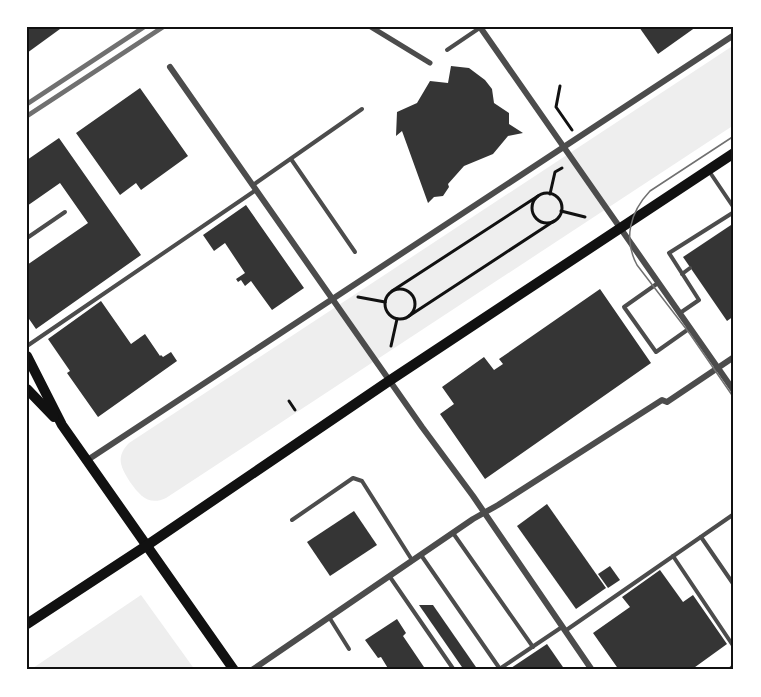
<svg xmlns="http://www.w3.org/2000/svg" width="761" height="697" font-family="Montserrat,sans-serif">
<style>
.green{fill:#eee}
.building{fill:#353535}
.lines{fill:none;stroke-linecap:round;stroke-linejoin:round}
.path{stroke:#111;stroke-width:3}
.service{stroke:#4c4c4c;stroke-width:4}
.pedestrian{stroke:#4c4c4c;stroke-width:5}
.minor{stroke:#4c4c4c;stroke-width:6}
.tertiary{stroke:#4c4c4c;stroke-width:9}
.secondary{stroke:#111;stroke-width:10}
.primary{stroke:#111;stroke-width:10}
.tram{stroke:#707070;stroke-width:1.5}
.rail{stroke:#707070;stroke-width:4.5}
.neatline{fill:none;stroke:#111;stroke-width:2}
</style>
<rect width="100%" height="100%" fill="#fff"/>
<g class="green">
<path d="M734,45V125L166,498C149,506 140,496 130,482C121,468 115,457 129,443Z"/>
<polygon points="141,595 195,670 30,670 39,664"/>
</g>
<g class="building">
<polygon points="27,27 59,27 60,29 27,53"/>
<polygon points="639,27 696,27 658,54"/>
<polygon points="451,66 469,68 485,80 492,89 494,103 509,113 509,124 523,133 508,136 493,154 464,166 448,184 449,187 443,196 434,197 428,203 402,131 396,136 397,112 417,103 430,81 448,83"/>
<polygon points="140,88 188,156 141,190 136,183 120,195 76,133"/>
<polygon points="59,138 141,255 36,329 27,316 27,265 88,223 60,183 27,206 27,160"/>
<polygon points="246,205 304,288 272,310 251,281 245,286 241,280 238,282 236,279 245,273 225,243 214,251 203,235"/>
<polygon points="734,223 734,316 727,321 683,257"/>
<polygon points="600,289 651,363 485,479 440,414 454,404 442,387 484,357 494,370 503,364 499,359"/>
<polygon points="101,301 131,344 145,334 160,356 161,355 163,357 171,352 177,361 98,417 67,373 70,371 48,339"/>
<polygon points="547,504 606,588 576,609 517,526"/>
<polygon points="354,511 377,545 330,576 307,542"/>
<polygon points="610,566 620,580 608,588 598,574"/>
<polygon points="660,570 683,602 693,595 727,644 691,670 619,670 593,633 630,607 622,597"/>
<polygon points="419,605 433,605 478,670 464,670"/>
<polygon points="397,619 406,633 403,636 426,670 389,670 381,657 378,658 365,640"/>
<polygon points="547,644 565,670 508,670"/>
</g>
<g class="lines">
<g class="path">
<polyline points="560,86 556,107 572,130"/>
<circle cx="547" cy="208" r="15"/>
<polyline points="550,194 555,172 562,168"/>
<polyline points="561,211 585,217"/>
<circle cx="400" cy="304" r="15"/>
<polyline points="392,291 538,196"/>
<polyline points="358,297 385,302"/>
<polyline points="409,316 554,221"/>
<polyline points="391,346 397,319"/>
<polyline points="289,401 295,410"/>
</g>
<g class="service">
<polyline points="447,50 481,27"/>
<polyline points="291,159 355,252"/>
<polyline points="709,171 734,208"/>
<polyline points="253,185 362,109"/>
<polyline points="27,238 65,212"/>
<polyline points="682,274 690,268"/>
<polyline points="658,283 624,307 656,352 690,328"/>
<polyline points="680,313 699,300 669,253 734,212"/>
<polyline points="27,346 256,190"/>
<polyline points="292,520 353,478 362,481 412,560"/>
<polyline points="453,533 533,647"/>
<polyline points="701,537 734,585"/>
<polyline points="421,555 500,669"/>
<polyline points="673,556 734,647"/>
<polyline points="390,577 454,670"/>
<polyline points="329,617 349,649"/>
<polyline points="565,631 734,514"/>
<polyline points="498,670 562,627"/>
</g>
<polyline class="pedestrian" points="371,27 430,63"/>
<g class="minor">
<polyline points="480,27 734,391"/>
<polyline points="170,67 422,427 473,496 592,670"/>
<polyline points="86,461 734,35"/>
<polyline points="252,670 473,519 498,505 662,400 667,402 734,357"/>
</g>
<polyline class="tertiary" points="733,670 734,669"/>
<g class="secondary">
<polyline points="27,356 62,425 234,670"/>
<polyline points="27,389 54,417"/>
</g>
<polyline class="primary" points="27,624 146,546 389,381 734,153"/>
<path class="tram" d="M734,136L650,191C630,212 623,239 637,265L690,334L734,398"/>
<g class="rail">
<polyline points="27,104 144,27"/>
<polyline points="27,116 163,27"/>
</g>
</g>
<rect width="761" height="697" fill="none" stroke="#ffffff" stroke-width="57"/>
<rect x="28" y="28" width="704" height="640" class="neatline"/>
</svg>
